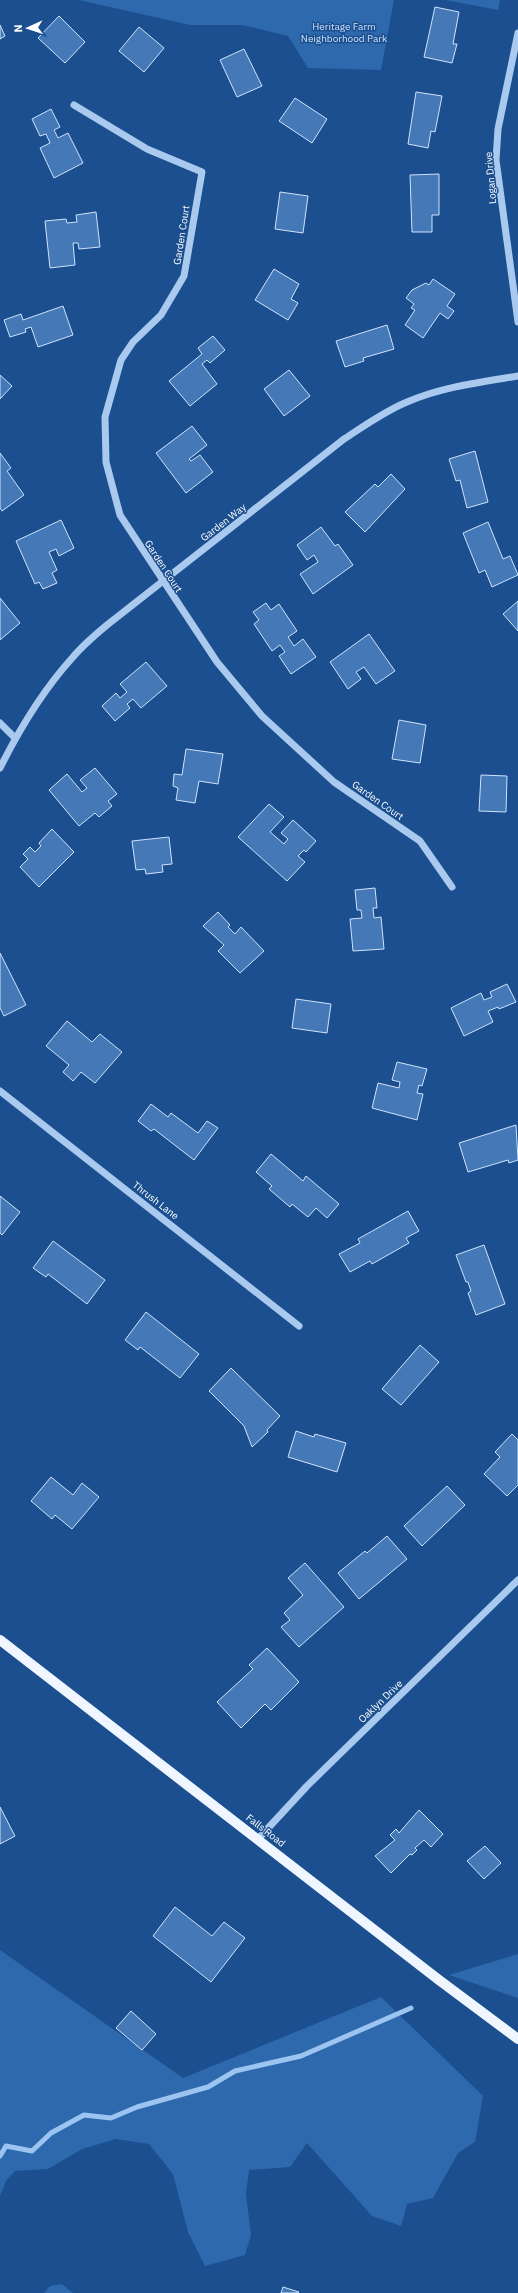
<svg xmlns="http://www.w3.org/2000/svg" width="518" height="2293" font-family="'IBM Plex Sans',sans-serif">
<style>
.green{fill:#2e69ad}
.lines{fill:none;stroke-linecap:round;stroke-linejoin:round}
.stream{stroke:#9cc4f0;stroke-width:5}
.building{fill:#4478b7;stroke:#cfe3fa}
.minor{stroke:#a9c9ee;stroke-width:7}
.major{stroke:#f0f6ff;stroke-width:10}
.labels{text-anchor:middle;stroke-width:3;stroke-linejoin:round;paint-order:stroke}
.park-label{font-size:10px;fill:#cfe3fa;stroke:#1b4f8f}
.street-label{font-size:10px;fill:#fff;stroke:#1b4f8f}
</style>
<rect width="100%" height="100%" fill="#1b4f8f"/>
<g class="green">
<polygon points="79,0 394,0 381,70 308,68 288,36 242,25 190,25"/>
<polygon points="446,0 500,0 498,10"/>
<polygon points="0,1950 183,2078 381,1997 483,2096 475,2142 458,2153 433,2198 407,2204 401,2226 372,2216 307,2143 290,2167 249,2170 246,2194 251,2235 245,2255 205,2266 188,2232 173,2174 149,2144 116,2139 82,2149 48,2169 15,2171 6,2181 0,2196"/>
<polygon points="518,1954 518,1998 449,1975"/>
<polygon points="62,2284 73,2293 44,2293 50,2286"/>
</g>
<g class="lines">
<polyline class="stream" points="0,2156 6,2146 32,2151 51,2133 84,2115 111,2118 137,2107 208,2087 235,2071 301,2056 411,2008"/>
</g>
<g class="building">
<polygon points="435,7 459,12 453,44 457,44 452,63 424,57"/>
<polygon points="59,16 85,42 65,63 38,38"/>
<polygon points="0,25 5,36 0,39"/>
<polygon points="139,27 164,48 144,72 119,51"/>
<polygon points="244,49 262,86 237,97 220,60"/>
<polygon points="416,92 442,96 435,132 431,131 428,148 408,144"/>
<polygon points="295,98 327,119 312,143 279,121"/>
<polygon points="51,109 60,127 54,130 58,138 68,133 83,163 54,178 40,148 50,143 46,134 40,136 32,119"/>
<polygon points="439,174 439,215 432,215 432,232 412,232 410,175"/>
<polygon points="280,192 308,196 303,233 275,229"/>
<polygon points="96,212 100,247 79,249 78,243 73,243 75,265 50,268 45,221 66,219 67,223 77,222 76,215"/>
<polygon points="274,269 299,284 291,299 298,303 288,320 255,300"/>
<polygon points="433,279 455,294 447,306 454,311 448,319 440,313 423,338 405,325 415,310 411,308 414,304 406,298 412,290 426,283 429,285"/>
<polygon points="63,306 73,335 38,347 31,327 25,329 26,332 10,337 4,320 21,314 23,320"/>
<polygon points="387,325 394,349 363,358 364,361 345,367 336,341"/>
<polygon points="213,336 225,350 210,363 207,360 202,364 217,384 190,406 169,381 202,354 198,348"/>
<polygon points="289,370 310,396 284,416 264,389"/>
<polygon points="0,375 12,386 0,399"/>
<polygon points="192,426 207,445 189,459 191,461 200,455 213,472 186,493 156,453"/>
<polygon points="475,451 488,502 467,508 460,480 456,481 449,459"/>
<polygon points="0,453 11,468 7,471 24,495 2,511 0,508"/>
<polygon points="391,474 405,489 365,532 345,512 375,484 378,487"/>
<polygon points="61,520 74,548 59,556 56,549 49,552 57,570 52,573 57,583 43,589 39,582 35,584 16,541"/>
<polygon points="488,522 503,559 510,556 518,575 492,587 485,570 479,573 463,533"/>
<polygon points="321,527 335,546 338,544 353,565 313,594 300,574 318,562 314,555 307,560 297,545"/>
<polygon points="0,598 20,623 0,640"/>
<polygon points="518,601 518,631 503,614"/>
<polygon points="266,603 271,610 279,604 297,631 288,637 294,646 303,639 316,657 291,674 279,656 285,652 280,645 272,651 254,624 259,620 253,612"/>
<polygon points="369,634 395,671 376,684 364,667 356,672 361,679 348,689 330,662"/>
<polygon points="146,662 167,686 141,708 133,699 127,704 130,708 115,721 102,706 116,693 120,698 127,692 120,684"/>
<polygon points="399,720 426,725 420,763 392,759"/>
<polygon points="186,749 223,754 218,784 199,781 195,803 176,800 178,788 173,786 174,774 182,775"/>
<polygon points="95,768 117,794 108,801 112,806 99,817 95,813 79,826 49,790 67,774 82,792 87,788 80,780"/>
<polygon points="481,775 507,776 506,812 479,811"/>
<polygon points="269,804 284,817 270,832 284,844 288,839 281,833 293,820 316,841 306,852 304,850 298,856 305,862 287,881 238,837"/>
<polygon points="52,829 74,852 39,887 20,867 28,859 23,854 30,847 35,852 41,846 39,843"/>
<polygon points="169,837 172,864 162,865 163,872 146,874 145,869 136,870 132,841"/>
<polygon points="375,888 377,908 373,908 374,918 381,917 384,949 353,951 350,919 362,918 361,910 357,910 355,890"/>
<polygon points="218,912 230,925 228,927 235,934 241,927 264,951 240,973 218,951 224,945 203,926"/>
<polygon points="0,953 26,1005 4,1016 0,1008"/>
<polygon points="507,984 516,1002 499,1009 498,1007 488,1011 493,1022 464,1036 451,1008 481,993 484,1000 492,997 490,992"/>
<polygon points="296,999 331,1004 327,1033 292,1028"/>
<polygon points="67,1021 92,1042 100,1034 122,1052 95,1083 81,1072 73,1081 63,1072 69,1065 46,1046"/>
<polygon points="397,1062 427,1069 422,1086 419,1085 417,1093 423,1094 417,1120 372,1108 378,1083 399,1088 400,1082 392,1080"/>
<polygon points="151,1104 168,1117 171,1113 198,1133 207,1121 218,1128 194,1160 154,1129 151,1131 138,1121"/>
<polygon points="516,1125 518,1160 509,1163 508,1160 468,1172 459,1143"/>
<polygon points="271,1154 303,1181 306,1176 339,1204 327,1218 316,1208 308,1217 292,1204 290,1207 269,1189 272,1186 256,1172"/>
<polygon points="0,1196 20,1212 2,1235 0,1233"/>
<polygon points="408,1211 419,1231 406,1238 409,1243 372,1264 370,1261 350,1272 339,1254 360,1243 358,1239"/>
<polygon points="53,1241 105,1280 87,1304 48,1274 46,1277 33,1268"/>
<polygon points="484,1245 505,1304 476,1315 468,1293 471,1291 468,1282 466,1282 456,1255"/>
<polygon points="146,1312 199,1354 180,1378 140,1347 138,1350 125,1340"/>
<polygon points="420,1345 439,1362 401,1405 382,1389"/>
<polygon points="231,1368 280,1416 267,1430 268,1432 252,1447 244,1426 209,1391"/>
<polygon points="296,1431 314,1437 315,1434 346,1443 337,1472 288,1457"/>
<polygon points="512,1434 518,1440 518,1485 507,1496 484,1474 500,1457 495,1452"/>
<polygon points="51,1477 73,1495 82,1483 99,1497 72,1529 55,1515 52,1519 31,1501"/>
<polygon points="447,1486 465,1505 422,1546 404,1526"/>
<polygon points="387,1536 407,1559 359,1599 338,1573 365,1551 367,1553"/>
<polygon points="305,1563 344,1607 299,1647 281,1627 290,1620 284,1613 303,1595 288,1578"/>
<polygon points="267,1648 299,1682 271,1710 265,1704 241,1728 217,1702 253,1669 249,1665"/>
<polygon points="0,1807 15,1836 0,1844"/>
<polygon points="419,1810 443,1834 431,1847 424,1840 415,1848 417,1850 412,1855 410,1854 391,1873 375,1856 395,1840 390,1835 396,1829 399,1833"/>
<polygon points="485,1846 501,1863 484,1879 467,1861"/>
<polygon points="175,1907 212,1936 224,1922 245,1938 211,1982 153,1936"/>
<polygon points="131,2011 156,2034 142,2050 116,2028"/>
<polygon points="283,2287 299,2292 298,2293 281,2293"/>
</g>
<g class="lines">
<g class="minor">
<polyline points="518,33 498,129 496,160 518,322"/>
<polyline points="74,105 147,149 202,172 184,276 161,315 133,342 121,360 105,417 106,462 120,515 217,662 262,716 334,782 420,841 452,887"/>
<polyline points="0,723 15,738"/>
<path d="M0,768C20,728 43,690 73,657C83,645 95,635 107,625L344,439C364,426 385,411 407,402C442,387 481,382 518,376"/>
<polyline points="0,1091 299,1326"/>
<polyline points="258,1839 307,1786 518,1580"/>
</g>
<polyline class="major" points="0,1640 439,1980 518,2039"/>
</g>
<g class="labels">
<g class="park-label">
<text x="344" y="30">Heritage Farm<tspan x="344" dy="12">Neighborhood Park</tspan></text>
</g>
<g class="street-label">
<text transform="translate(490 178) rotate(-95)" y="4">Logan Drive</text>
<text transform="translate(181 235) rotate(-81)" y="4">Garden Court</text>
<text transform="translate(223 522) rotate(-38)" y="4">Garden Way</text>
<text transform="translate(164 566) rotate(57)" y="4">Garden Court</text>
<text transform="translate(378 800) rotate(35)" y="4">Garden Court</text>
<text transform="translate(156 1200) rotate(38)" y="4">Thrush Lane</text>
<text transform="translate(380 1701) rotate(-44)" y="4">Oaklyn Drive</text>
<text transform="translate(266 1830) rotate(38)" y="4">Falls Road</text>
</g>
</g>
<g transform="translate(28 28) rotate(267)" stroke="#1b4f8f" stroke-width="3" paint-order="stroke">
<path d="M0-3L7 15L0 10L-7 15Z" fill="#ffffff"/>
<text y="-6" font-size="11" font-weight="bold" text-anchor="middle" fill="#ffffff">N</text>
</g>
</svg>
